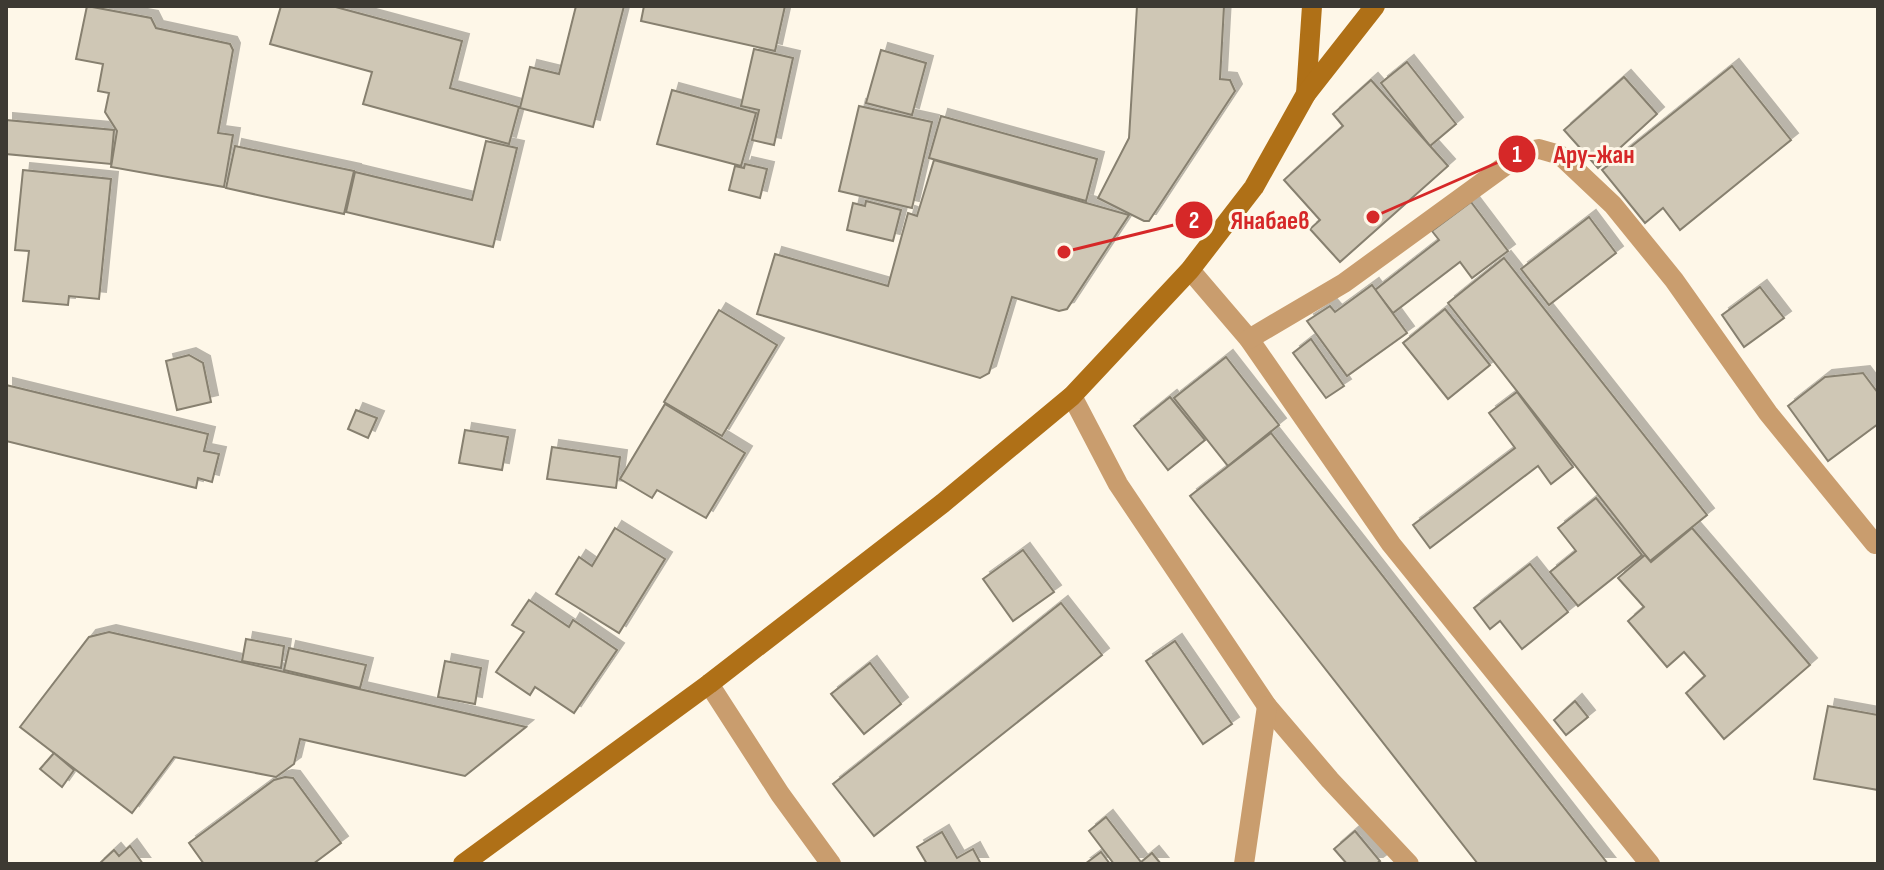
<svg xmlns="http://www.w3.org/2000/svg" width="1884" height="870" font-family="'Sofia Sans Condensed',sans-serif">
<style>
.building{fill:#cfc7b5;stroke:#87806f;stroke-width:2;filter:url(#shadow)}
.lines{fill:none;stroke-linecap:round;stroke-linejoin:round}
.minor{stroke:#c99d6e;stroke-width:20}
.secondary{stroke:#af7017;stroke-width:20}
.leader{fill:none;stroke:#d62828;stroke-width:3}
.callout-dot{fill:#d62828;stroke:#fef7e8;stroke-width:3}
.mark-label{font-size:24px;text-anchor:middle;font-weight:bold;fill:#fff}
.callout-label{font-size:26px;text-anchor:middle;font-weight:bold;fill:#d62828;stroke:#fef7e8;stroke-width:6;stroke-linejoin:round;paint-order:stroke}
</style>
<defs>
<filter id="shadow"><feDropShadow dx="7" dy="-7" stdDeviation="0" flood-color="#0004"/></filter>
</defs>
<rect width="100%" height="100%" fill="#fef7e8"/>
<g class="building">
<polygon points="87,6 151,18 156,28 230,44 233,50 218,133 233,135 224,187 111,167 117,131 105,112 109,93 98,91 103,64 76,59"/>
<polygon points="281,6 332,6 462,41 450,88 519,107 509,144 363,104 372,72 270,44"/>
<polygon points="576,6 624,6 593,127 520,108 530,67 559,74"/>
<polygon points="644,6 785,6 775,51 641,21"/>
<polygon points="1137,6 1224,6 1220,79 1230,80 1235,91 1149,221 1144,221 1098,198 1129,138"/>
<polygon points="754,49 793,58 774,145 752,140 759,110 741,106"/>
<polygon points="881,50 926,63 912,115 866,103"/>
<polygon points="1407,62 1456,124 1430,146 1381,83"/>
<polygon points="1732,66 1791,140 1680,230 1663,208 1645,223 1602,170"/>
<polygon points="1624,77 1657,114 1598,168 1564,130"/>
<polygon points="1371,80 1448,166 1340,262 1310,229 1320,220 1284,180 1343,126 1333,114"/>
<polygon points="672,90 756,113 741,166 657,144"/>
<polygon points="859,106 932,122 912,208 839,191"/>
<polygon points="941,116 1097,159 1086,201 929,158"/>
<polygon points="6,120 114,130 111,164 6,154"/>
<polygon points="486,141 517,148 493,247 346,212 355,172 472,200"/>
<polygon points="235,146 354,171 344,214 226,188"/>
<polygon points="934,160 1129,215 1067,309 1059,311 1012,297 989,373 980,378 757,314 775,254 888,286 908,213 917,216"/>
<polygon points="745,164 767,169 760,198 729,190 735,166 744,168"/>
<polygon points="23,170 111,179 99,299 69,296 68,305 23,301 29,251 15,250"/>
<polygon points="866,201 901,210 893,241 847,230 853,203 865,206"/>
<polygon points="1471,202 1508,251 1472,278 1460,262 1393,313 1375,290 1439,240 1432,231"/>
<polygon points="1589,217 1616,253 1549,305 1521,269"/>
<polygon points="1504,258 1707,515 1650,561 1448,303"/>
<polygon points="1372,285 1407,333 1347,376 1307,321 1330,306 1335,312"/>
<polygon points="1760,287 1784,318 1744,347 1722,315"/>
<polygon points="1445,309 1490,365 1448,399 1403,343"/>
<polygon points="719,310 777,345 722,436 664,402"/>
<polygon points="1311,339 1344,386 1326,398 1293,353"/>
<polygon points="189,355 203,363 211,402 177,410 166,361"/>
<polygon points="1226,357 1279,425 1228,466 1174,398"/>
<polygon points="1863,373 1878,393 1878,424 1828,461 1788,406 1825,377"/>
<polygon points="6,385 208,434 204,451 219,454 212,482 198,478 196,488 6,441"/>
<polygon points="1517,392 1573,467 1551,484 1538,466 1430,548 1413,525 1515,448 1489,413"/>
<polygon points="1170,397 1205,440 1168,470 1134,426"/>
<polygon points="665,404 745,453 706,518 657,490 652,498 620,479"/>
<polygon points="356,410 377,418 368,438 348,429"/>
<polygon points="465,430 508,437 502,470 459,463"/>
<polygon points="1271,433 1608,864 1478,864 1190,496"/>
<polygon points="552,447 620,457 616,488 547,479"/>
<polygon points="1596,498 1642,555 1578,606 1550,572 1576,551 1558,528"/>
<polygon points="615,528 665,559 619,633 556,594 579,557 592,566"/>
<polygon points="1692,528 1810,665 1724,739 1686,693 1705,676 1684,652 1667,667 1628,621 1644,607 1618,578 1645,555 1651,562"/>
<polygon points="1023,550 1054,592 1013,621 983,579"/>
<polygon points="1530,564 1568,612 1522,649 1500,621 1490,629 1474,608"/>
<polygon points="529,600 569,627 573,620 617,650 574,713 535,687 530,695 496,672 524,632 512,625"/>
<polygon points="1061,603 1102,655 874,836 833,784"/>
<polygon points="109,632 526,727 465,776 300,739 294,764 276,777 174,757 132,813 20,727 89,637"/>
<polygon points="246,639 284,646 281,668 242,661"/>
<polygon points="1175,641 1232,724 1203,744 1146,661"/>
<polygon points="289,648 366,665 360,688 284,670"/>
<polygon points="445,661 481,668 475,704 438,697"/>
<polygon points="870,663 901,704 864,734 831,694"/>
<polygon points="1575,701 1588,717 1566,735 1554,720"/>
<polygon points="1828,706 1878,715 1878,790 1814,779"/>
<polygon points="54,753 74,770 62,787 40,769"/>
<polygon points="285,777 293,778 341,843 313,864 204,864 189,843 274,780"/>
<polygon points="1106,817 1141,862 1152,853 1161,864 1114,864 1089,831"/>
<polygon points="1355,831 1380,861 1376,864 1347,864 1334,849"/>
<polygon points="942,832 957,858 973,849 981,864 927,864 917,847"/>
<polygon points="130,846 143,864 99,864 114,850 119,856"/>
<polygon points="1101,852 1110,864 1085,864"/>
</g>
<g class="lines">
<g class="minor">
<polyline points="1190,270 1249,339 1391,544 1650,864"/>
<polyline points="1249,339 1344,283 1524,152 1539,149 1560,155 1613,205 1674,280 1768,413 1875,544"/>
<polyline points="1072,396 1118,484 1267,706 1330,780 1409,864"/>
<polyline points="709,684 780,794 831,864"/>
<polyline points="1244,864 1267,706"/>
</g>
<g class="secondary">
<polyline points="1306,94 1312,6"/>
<polyline points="463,864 709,684 943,503 1072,396 1190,270 1254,187 1306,94 1375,6"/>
</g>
</g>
<path class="leader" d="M1373 217L1517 154M1064 252L1194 220"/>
<g class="callout-dot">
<circle cx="1373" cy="217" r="8"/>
<circle cx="1064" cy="252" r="8"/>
<circle cx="1517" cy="154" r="20"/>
<circle cx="1194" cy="220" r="20"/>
</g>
<g class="mark-label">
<text x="1517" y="162">1</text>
<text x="1194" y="228">2</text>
</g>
<g class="callout-label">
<text x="1594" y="163">Ару-жан</text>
<text x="1270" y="229">Янабаев</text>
</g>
<rect width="1884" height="870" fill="none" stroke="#3d3a33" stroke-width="16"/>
</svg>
